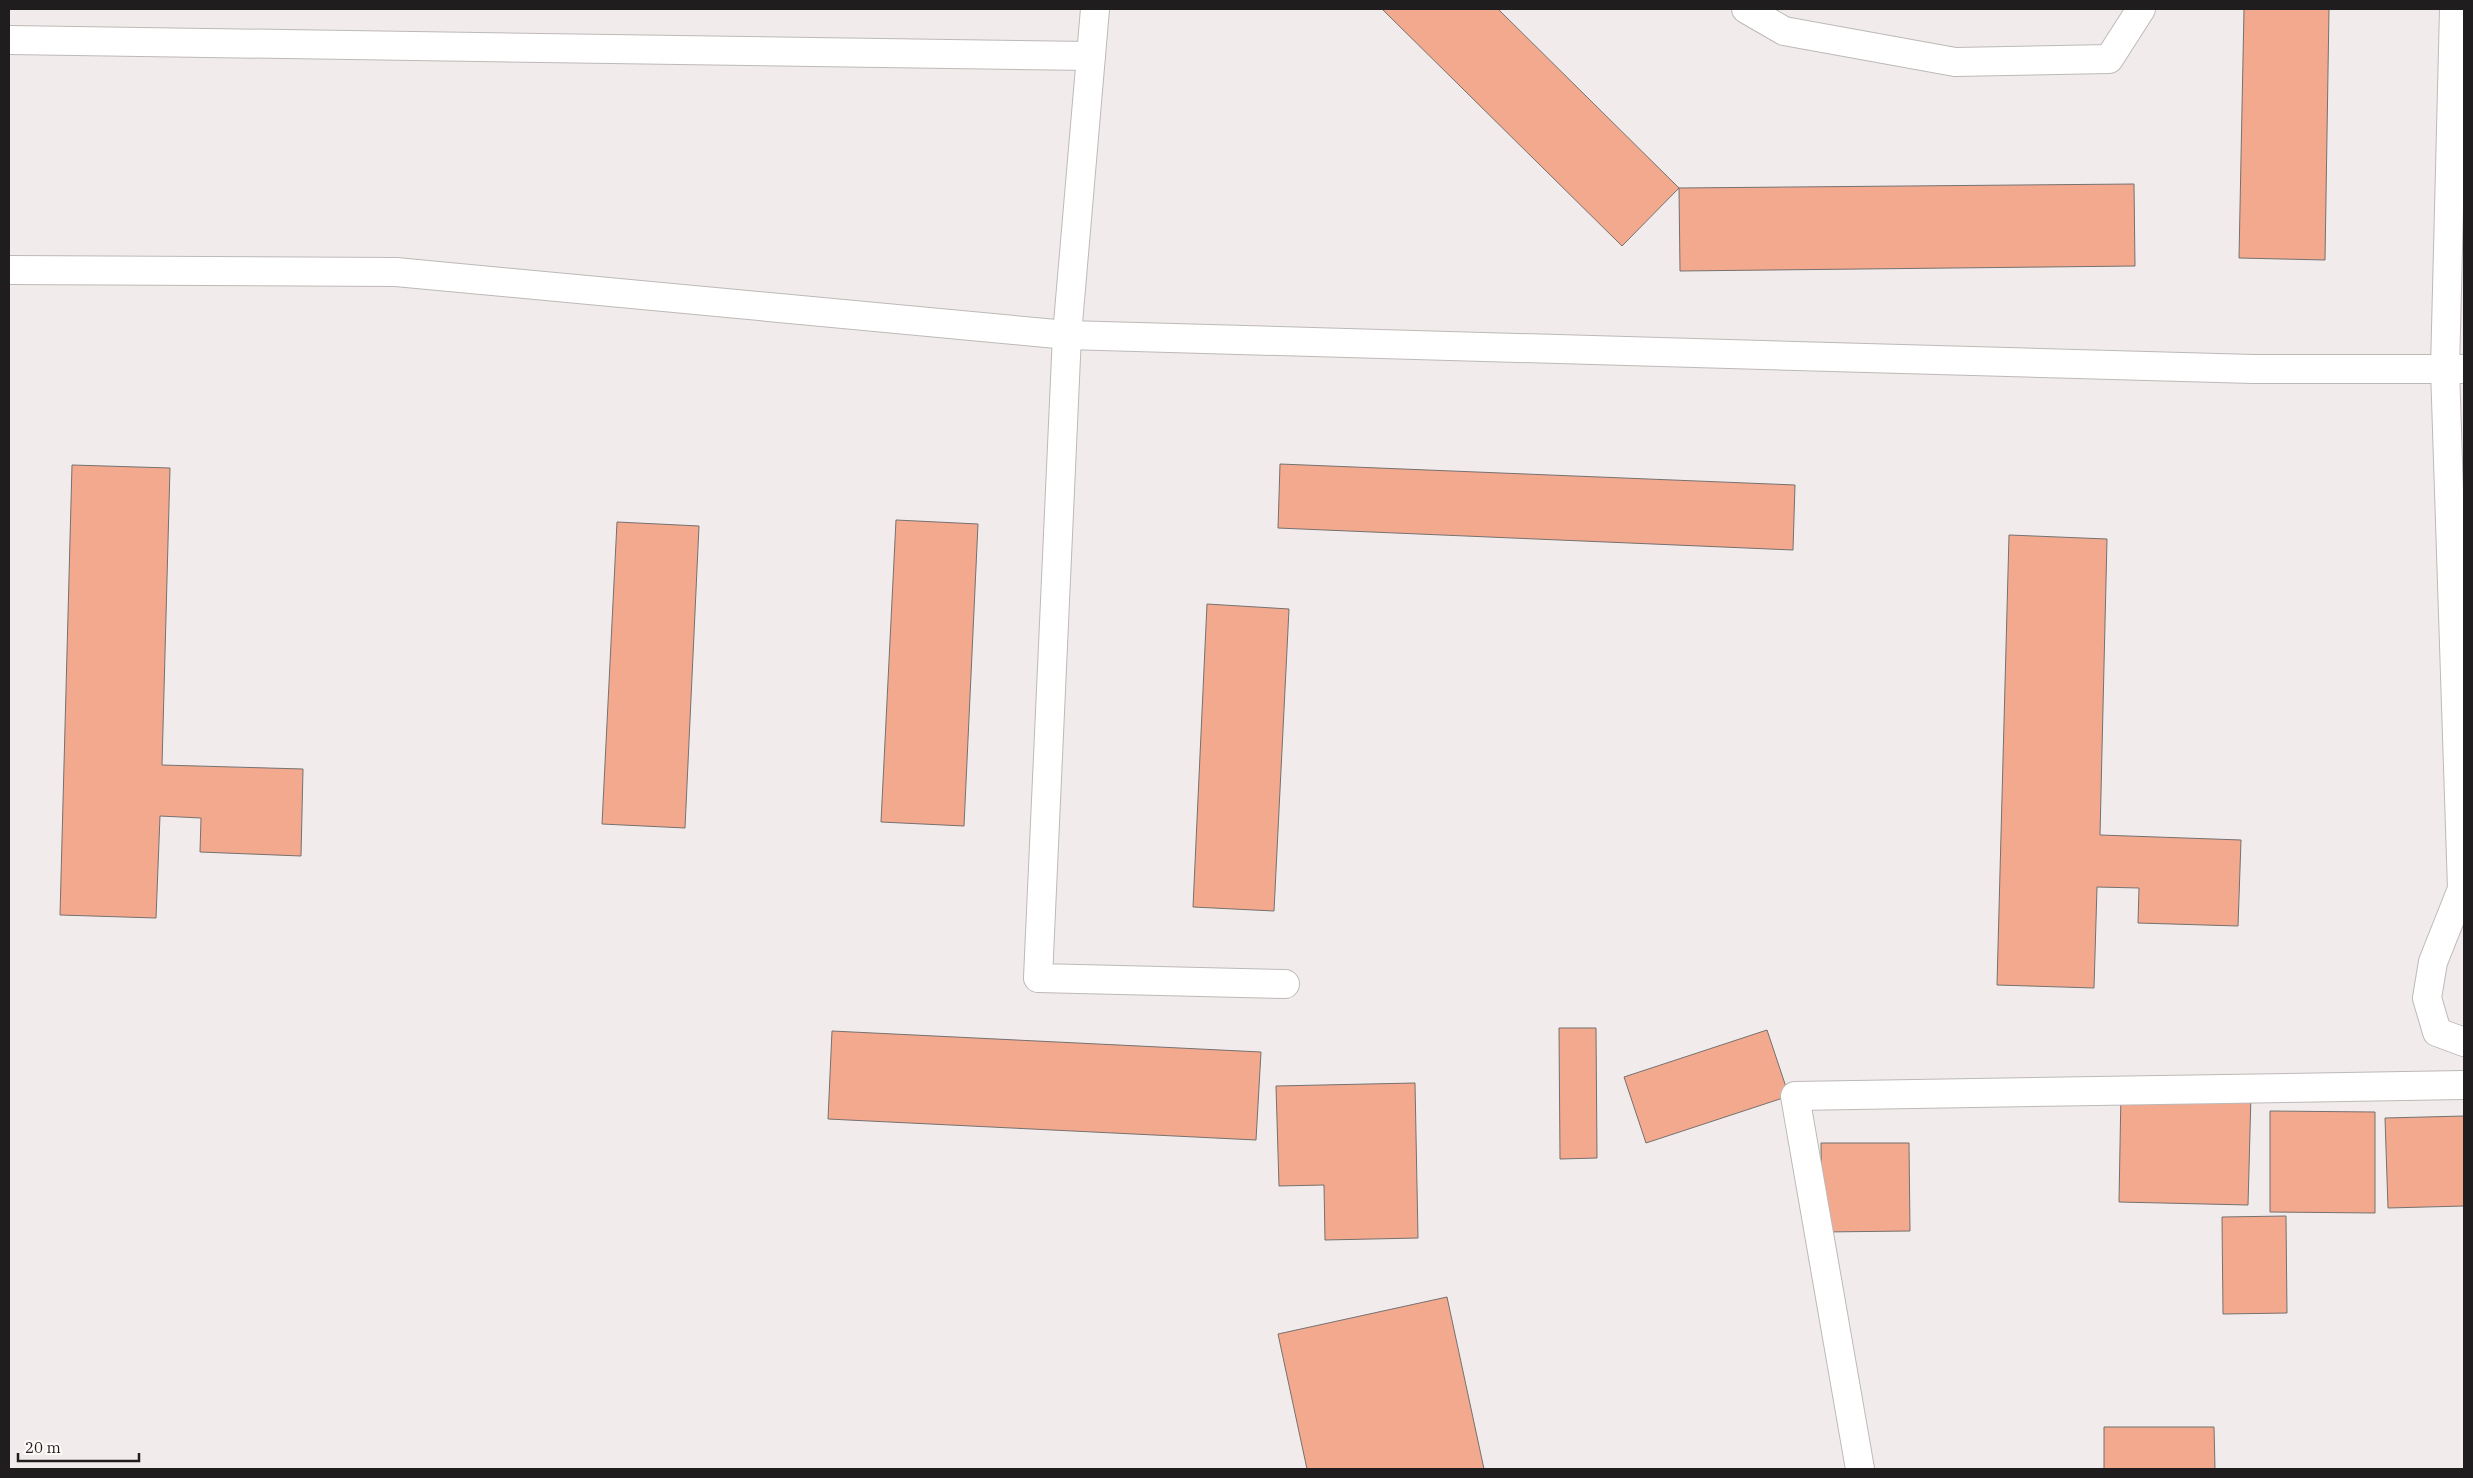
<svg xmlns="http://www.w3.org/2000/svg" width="2473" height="1478" font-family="'IBM Plex Serif',serif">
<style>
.building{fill:#f3a98d;stroke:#757170}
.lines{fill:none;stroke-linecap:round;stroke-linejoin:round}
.minor-casing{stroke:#bdb9b7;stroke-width:30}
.minor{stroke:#fff;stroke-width:28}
</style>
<rect width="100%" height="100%" fill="#f1eceb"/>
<g class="building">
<polygon points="1382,9 1498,9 1679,188 1622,246"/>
<polygon points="2244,9 2329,9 2325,260 2239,258"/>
<polygon points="2134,184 2135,266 1680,271 1679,188"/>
<polygon points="1280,464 1795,485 1793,550 1278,528"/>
<polygon points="72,465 170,468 162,765 303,769 301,856 200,852 201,818 160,816 156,918 60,915"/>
<polygon points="896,520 978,524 964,826 881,822"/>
<polygon points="617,522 699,526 685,828 602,824"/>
<polygon points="2009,535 2107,539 2100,835 2241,840 2238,926 2138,923 2139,888 2097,887 2094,988 1997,985"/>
<polygon points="1207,604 1289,609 1274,911 1193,907"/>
<polygon points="1559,1028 1596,1028 1597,1158 1560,1159"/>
<polygon points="1767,1030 1789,1096 1646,1143 1624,1077"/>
<polygon points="832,1031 1261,1052 1256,1140 828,1119"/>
<polygon points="1415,1083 1418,1238 1325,1240 1324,1185 1279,1186 1276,1086"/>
<polygon points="2121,1091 2251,1094 2248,1205 2119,1202"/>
<polygon points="2270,1111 2375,1112 2375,1213 2270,1212"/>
<polygon points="2464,1116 2464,1206 2388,1208 2385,1118"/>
<polygon points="1821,1143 1909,1143 1910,1231 1822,1232"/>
<polygon points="2286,1216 2287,1313 2223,1314 2222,1217"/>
<polygon points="1447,1297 1484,1469 1307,1469 1278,1334"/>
<polygon points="2104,1427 2214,1427 2215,1469 2104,1469"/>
</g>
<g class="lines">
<defs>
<g id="minor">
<polyline points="1095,9 1067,335 1038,978 1285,984"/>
<polyline points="1746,9 1784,31 1955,62 2109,59 2141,9"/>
<polyline points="2454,9 2445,369 2462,889 2433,962 2427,998 2437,1032 2464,1042"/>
<polyline points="9,40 1091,56"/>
<polyline points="9,270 396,272 1067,335 2253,369 2464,369"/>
<polyline points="1860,1469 1795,1096 2464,1085"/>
</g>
</defs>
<use href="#minor" class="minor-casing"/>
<use href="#minor" class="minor"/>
</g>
<rect width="2473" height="1478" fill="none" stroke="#1f1d1d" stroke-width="20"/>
<path d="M18 1453v8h121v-8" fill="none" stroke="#1f1d1d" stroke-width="2.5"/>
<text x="25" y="1453" font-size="15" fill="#1f1d1d" stroke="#fefaf8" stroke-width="4" paint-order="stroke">20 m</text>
</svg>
